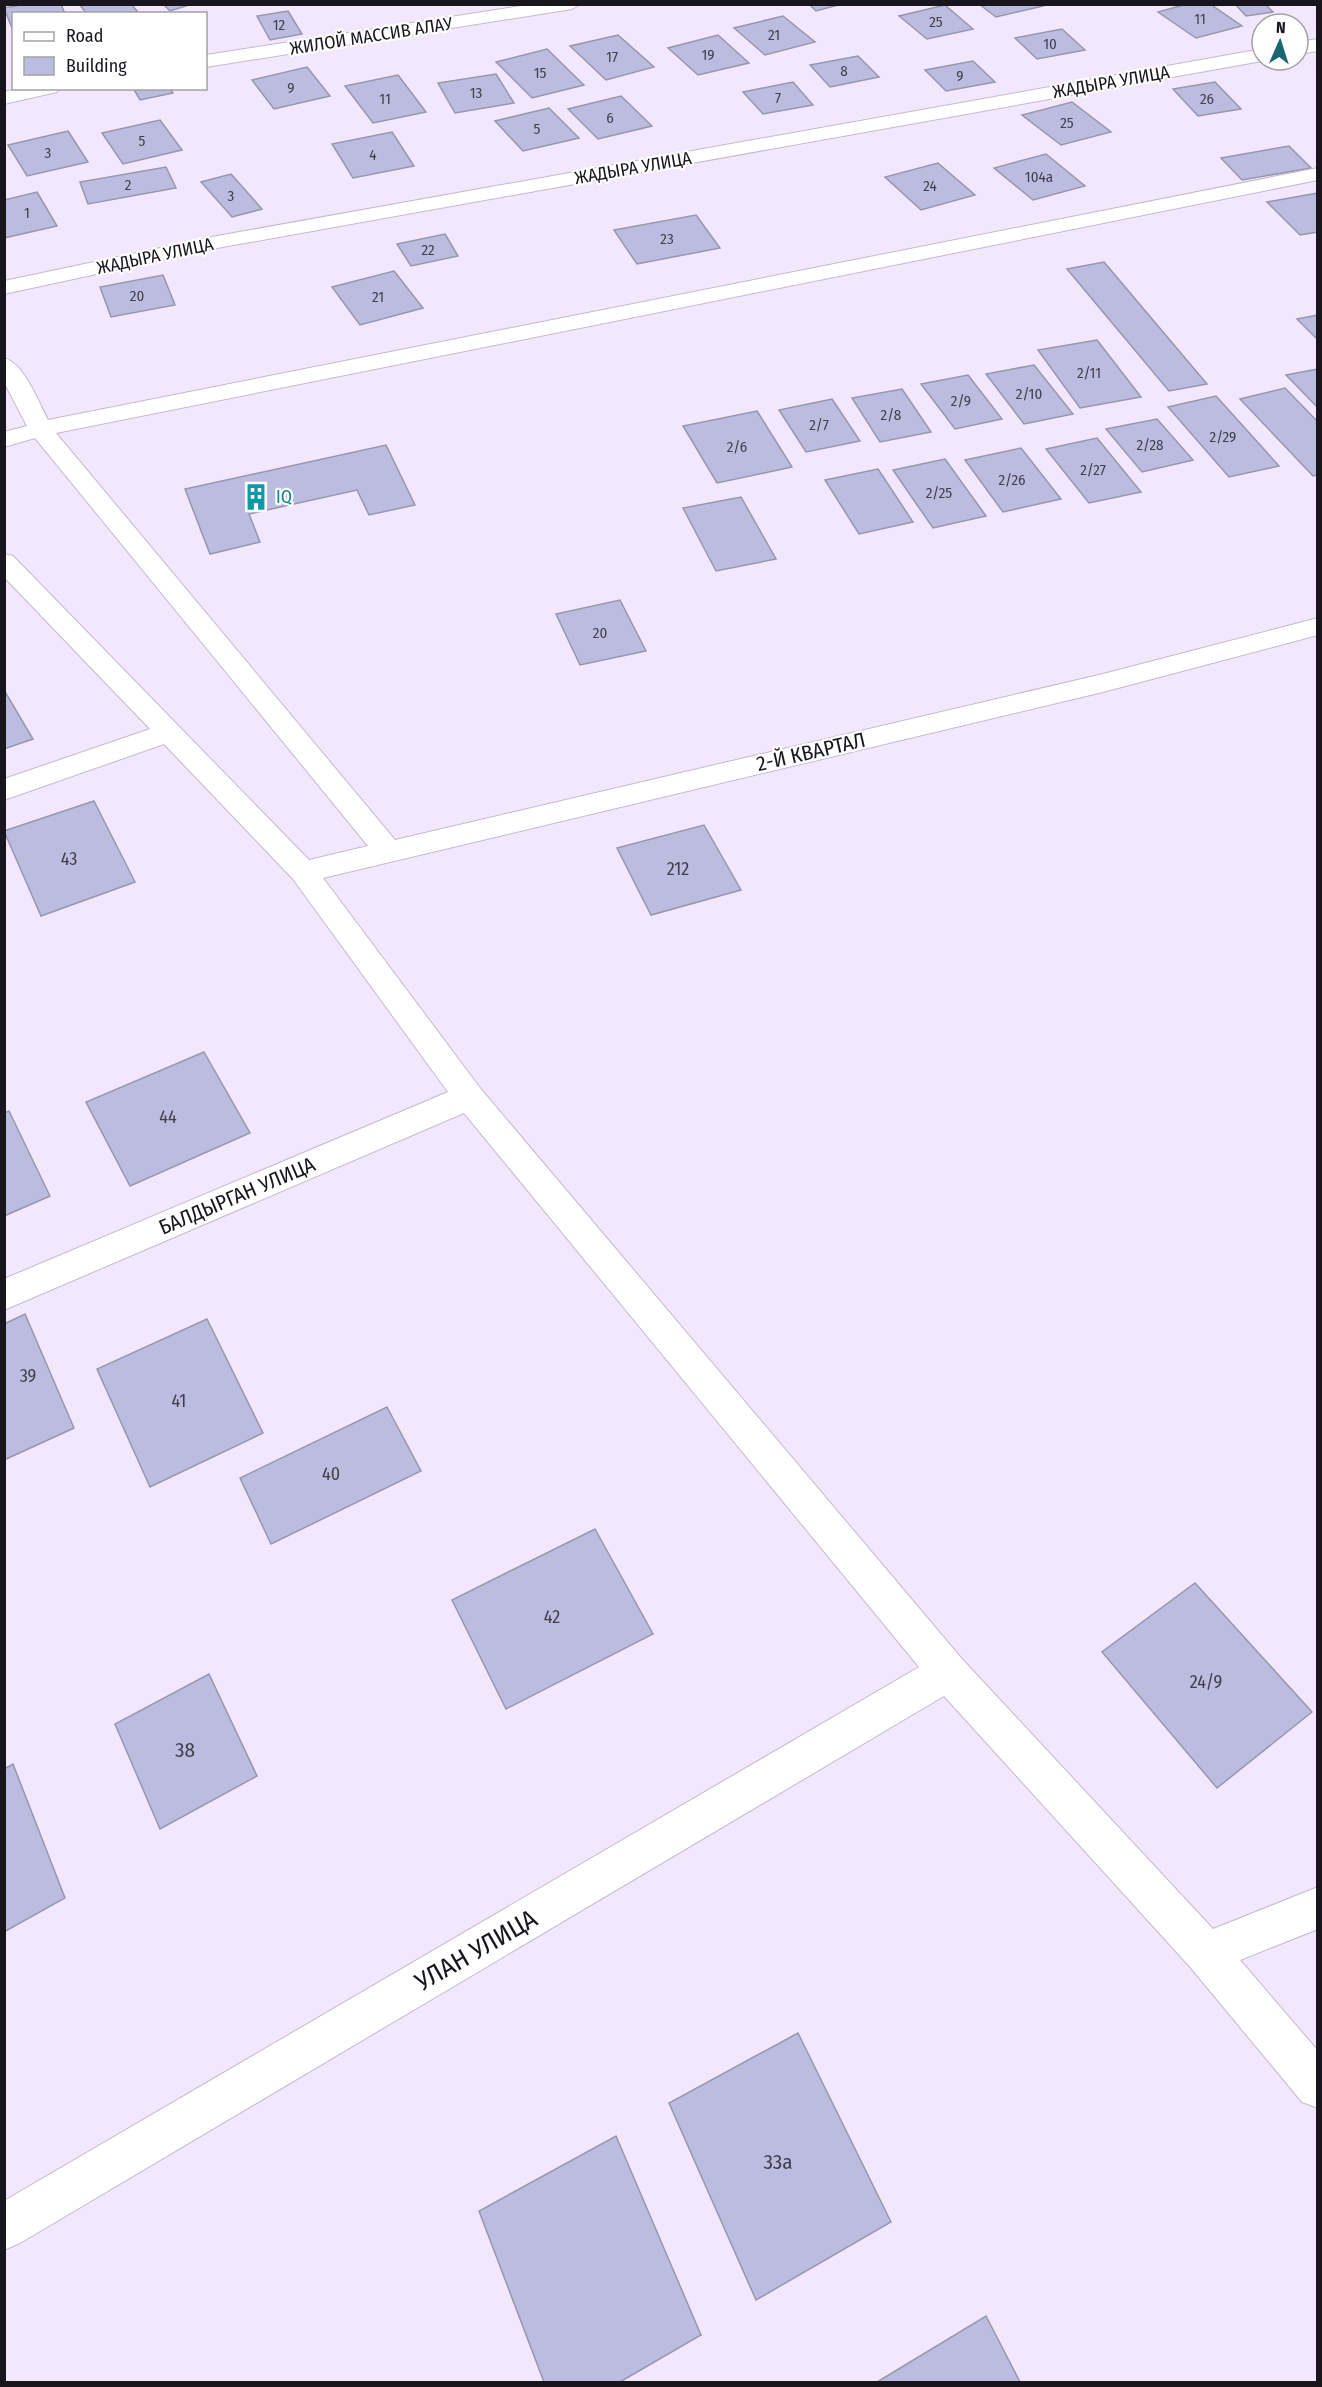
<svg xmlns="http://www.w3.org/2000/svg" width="1322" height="2387" font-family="'Fira Sans Condensed',sans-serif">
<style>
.building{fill:#bbbcdf;stroke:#9697ae;stroke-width:1.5}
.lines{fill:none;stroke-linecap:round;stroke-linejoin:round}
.minor-casing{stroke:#c4b9cf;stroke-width:2}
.minor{fill:#fff;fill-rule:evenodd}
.labels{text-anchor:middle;stroke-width:4.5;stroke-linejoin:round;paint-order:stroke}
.far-number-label{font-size:15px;fill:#423f4d}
.far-street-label{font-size:18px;fill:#19151c;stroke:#fff}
.far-culture-label{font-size:18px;fill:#0d838f;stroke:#fff;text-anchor:start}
.number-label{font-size:18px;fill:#423f4d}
.street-label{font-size:21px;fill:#19151c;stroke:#fff}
.near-number-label{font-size:21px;fill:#423f4d}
.near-street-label{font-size:26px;fill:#19151c;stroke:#fff}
</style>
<rect width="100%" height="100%" fill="#f3e7fe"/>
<g class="building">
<polygon points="27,4 61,4 65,14 14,14 14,33 4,8"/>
<polygon points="79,4 131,4 138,12 87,14"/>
<polygon points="163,4 192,4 170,11"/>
<polygon points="809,4 842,4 816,11"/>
<polygon points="979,4 1041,4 1043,6 996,17"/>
<polygon points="1187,4 1210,4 1242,26 1196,38 1158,12"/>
<polygon points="1235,4 1265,4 1273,12 1246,16"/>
<polygon points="945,5 973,29 927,39 899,16"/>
<polygon points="288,11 302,34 270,40 257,16"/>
<polygon points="783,16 815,42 765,55 734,28"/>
<polygon points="1062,29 1085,50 1037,59 1015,38"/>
<polygon points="618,35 654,67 606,80 570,46"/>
<polygon points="718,35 749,63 698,75 668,48"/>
<polygon points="547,49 584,85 532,98 496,62"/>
<polygon points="858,56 879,77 830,87 810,65"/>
<polygon points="973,61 995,82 946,91 925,70"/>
<polygon points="307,67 330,96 274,109 252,80"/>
<polygon points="496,74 514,103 455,113 438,83"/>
<polygon points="398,75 426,112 373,123 345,86"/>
<polygon points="793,82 813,105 763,114 743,92"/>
<polygon points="1215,82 1241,109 1198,116 1173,89"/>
<polygon points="133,88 170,88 173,93 140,100"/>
<polygon points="621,96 652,126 598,139 568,109"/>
<polygon points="1072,102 1111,132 1061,145 1022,115"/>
<polygon points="549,108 579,138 523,151 495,121"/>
<polygon points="160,120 182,150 123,164 102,133"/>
<polygon points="68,131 88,162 27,176 8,145"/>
<polygon points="392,132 414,166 353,178 332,144"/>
<polygon points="1289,146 1311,168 1242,180 1221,158"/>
<polygon points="1046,154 1085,186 1033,200 994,168"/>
<polygon points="938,163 975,195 921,210 885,177"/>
<polygon points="166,167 176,188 88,204 80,182"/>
<polygon points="231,174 262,209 232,217 201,182"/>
<polygon points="37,192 57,226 4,238 4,200"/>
<polygon points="1318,193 1318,232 1300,235 1267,202"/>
<polygon points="696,215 720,248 637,264 614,230"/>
<polygon points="445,234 458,256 411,266 397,244"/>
<polygon points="1104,262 1207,384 1169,391 1067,269"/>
<polygon points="394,271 423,308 360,325 332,287"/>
<polygon points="163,275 175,305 111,317 100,287"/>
<polygon points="1318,315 1318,340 1297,319"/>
<polygon points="1097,340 1141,397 1080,408 1038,350"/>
<polygon points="1034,365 1073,414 1024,424 986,374"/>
<polygon points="1318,369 1318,408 1286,375"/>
<polygon points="968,375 1002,419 955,429 921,384"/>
<polygon points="1285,388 1318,422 1318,475 1313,476 1240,399"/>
<polygon points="902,389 931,432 880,442 852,398"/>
<polygon points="1216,396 1279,466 1229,477 1168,407"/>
<polygon points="832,399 860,441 806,452 779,410"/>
<polygon points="757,411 792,467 717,483 683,426"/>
<polygon points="1157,419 1193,460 1142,472 1106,429"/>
<polygon points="1097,438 1141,492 1089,503 1046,449"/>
<polygon points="386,445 415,505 369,515 357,490 249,514 260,542 210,554 185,489"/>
<polygon points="1021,448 1061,499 1003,512 965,460"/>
<polygon points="945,459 986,516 933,528 893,470"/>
<polygon points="878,469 913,522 859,534 825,480"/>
<polygon points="741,497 776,559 716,571 683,508"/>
<polygon points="620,600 646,651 580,665 556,614"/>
<polygon points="4,690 33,739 4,749"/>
<polygon points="94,801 135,882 41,916 4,831"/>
<polygon points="704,825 741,890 651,915 617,848"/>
<polygon points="204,1052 250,1133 130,1186 86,1102"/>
<polygon points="9,1111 50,1196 4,1216 4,1113"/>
<polygon points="25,1314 74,1428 4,1460 4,1324"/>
<polygon points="207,1319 263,1433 150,1487 97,1369"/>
<polygon points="387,1407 421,1471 271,1544 240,1478"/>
<polygon points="595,1529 653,1634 506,1709 452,1600"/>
<polygon points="1195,1583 1312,1712 1217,1788 1102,1652"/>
<polygon points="209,1674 257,1776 160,1829 115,1724"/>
<polygon points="13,1764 65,1898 4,1932 4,1769"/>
<polygon points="798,2033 891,2222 756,2300 669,2103"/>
<polygon points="616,2136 701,2335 620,2382 544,2382 479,2211"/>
<polygon points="986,2316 1020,2382 877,2382"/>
</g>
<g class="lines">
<defs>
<g id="minor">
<polygon points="534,4 581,4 572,9 206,67 206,55"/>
<polygon points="1318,39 1318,51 1298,54 1298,42"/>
<polygon points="1262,49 1262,60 1265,60 1262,61 217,248 4,294 4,281 217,236"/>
<polygon points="21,88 59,88 57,92 4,104 4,92"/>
<path d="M1318,168V180L56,433L395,840L1103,674L1318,618V635L1103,692L323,878L480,1088L962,1659L1213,1929L1318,1887V1929L1240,1960L1318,2051V2108L1302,2102L1191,1968L944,1696L20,2243L4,2250V2201L919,1667L464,1113L4,1310V1279L448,1092L293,879L164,744L4,800V779L150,729L4,577V554L13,556L309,860L368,846L35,438L4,447V432L27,426L4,382V358C24,363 39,403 48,420Z"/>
</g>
</defs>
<use href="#minor" class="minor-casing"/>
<use href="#minor" class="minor"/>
</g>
<defs>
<symbol id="building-bare" viewBox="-9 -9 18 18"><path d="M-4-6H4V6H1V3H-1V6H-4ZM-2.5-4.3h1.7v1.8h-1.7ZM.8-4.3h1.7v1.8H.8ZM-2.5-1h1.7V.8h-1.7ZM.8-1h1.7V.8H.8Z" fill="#0f9aa8" stroke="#fff" stroke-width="2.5" paint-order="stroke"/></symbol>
</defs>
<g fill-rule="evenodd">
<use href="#building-bare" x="237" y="478" width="38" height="38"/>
</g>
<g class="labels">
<g class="far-number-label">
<text x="1200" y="24">11</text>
<text x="936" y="27">25</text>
<text x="279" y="30">12</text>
<text x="774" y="40">21</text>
<text x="1050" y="49">10</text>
<text x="708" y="60">19</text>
<text x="612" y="62">17</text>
<text x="844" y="76">8</text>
<text x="540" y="78">15</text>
<text x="960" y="81">9</text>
<text x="291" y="93">9</text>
<text x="476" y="98">13</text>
<text x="778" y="103">7</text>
<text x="385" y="104">11</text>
<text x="1207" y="104">26</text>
<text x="610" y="123">6</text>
<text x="1067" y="128">25</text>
<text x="537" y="134">5</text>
<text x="142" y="146">5</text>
<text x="48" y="158">3</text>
<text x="373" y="160">4</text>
<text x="1039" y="182">104а</text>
<text x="128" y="190">2</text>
<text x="930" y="191">24</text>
<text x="231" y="201">3</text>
<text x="27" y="218">1</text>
<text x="667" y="244">23</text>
<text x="428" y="255">22</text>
<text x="137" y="301">20</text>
<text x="378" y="302">21</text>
<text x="1089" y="378">2/11</text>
<text x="1029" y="399">2/10</text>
<text x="961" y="406">2/9</text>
<text x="891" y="420">2/8</text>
<text x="819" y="430">2/7</text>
<text x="1223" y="442">2/29</text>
<text x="1150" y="450">2/28</text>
<text x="737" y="452">2/6</text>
<text x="1093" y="475">2/27</text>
<text x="1012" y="485">2/26</text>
<text x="939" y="498">2/25</text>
<text x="600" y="638">20</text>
</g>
<g class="far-street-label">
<text transform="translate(371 36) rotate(-9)" y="6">ЖИЛОЙ МАССИВ АЛАУ</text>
<text transform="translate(1111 82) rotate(-10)" y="6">ЖАДЫРА УЛИЦА</text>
<text transform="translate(633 168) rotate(-10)" y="6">ЖАДЫРА УЛИЦА</text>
<text transform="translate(155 256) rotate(-12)" y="6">ЖАДЫРА УЛИЦА</text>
</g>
<g class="far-culture-label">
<text x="276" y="503">IQ</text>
</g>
<g class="number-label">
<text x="69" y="865">43</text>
<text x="678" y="875">212</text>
<text x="168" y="1123">44</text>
<text x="28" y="1382">39</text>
<text x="179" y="1407">41</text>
<text x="331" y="1480">40</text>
<text x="552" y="1623">42</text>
<text x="1206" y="1688">24/9</text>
</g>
<g class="street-label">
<text transform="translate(811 752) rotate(-13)" y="7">2-Й КВАРТАЛ</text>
<text transform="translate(237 1196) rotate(-23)" y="7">БАЛДЫРГАН УЛИЦА</text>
</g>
<g class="near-number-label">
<text x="185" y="1757">38</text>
<text x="778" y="2169">33а</text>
</g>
<g class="near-street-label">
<text transform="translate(476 1950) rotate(-30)" y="9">УЛАН УЛИЦА</text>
</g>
</g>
<rect width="1322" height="2387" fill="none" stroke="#19151c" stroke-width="12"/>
<rect x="12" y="12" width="195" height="78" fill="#ffffff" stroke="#a3a1a4" stroke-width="1.5"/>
<rect x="24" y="32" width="30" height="9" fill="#ffffff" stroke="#a3a1a4" stroke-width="1.5"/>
<text x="66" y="42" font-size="18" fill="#19151c">Road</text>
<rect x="24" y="57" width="30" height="18" fill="#bbbcdf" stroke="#a3a1a4" stroke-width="1.5"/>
<text x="66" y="72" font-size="18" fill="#19151c">Building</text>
<g transform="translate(1280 42) rotate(3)"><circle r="28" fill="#ffffff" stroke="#a3a1a4" stroke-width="1.5"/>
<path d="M0-4.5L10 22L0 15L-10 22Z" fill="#1b6771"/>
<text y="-9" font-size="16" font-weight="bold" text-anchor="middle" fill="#19151c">N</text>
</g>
</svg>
